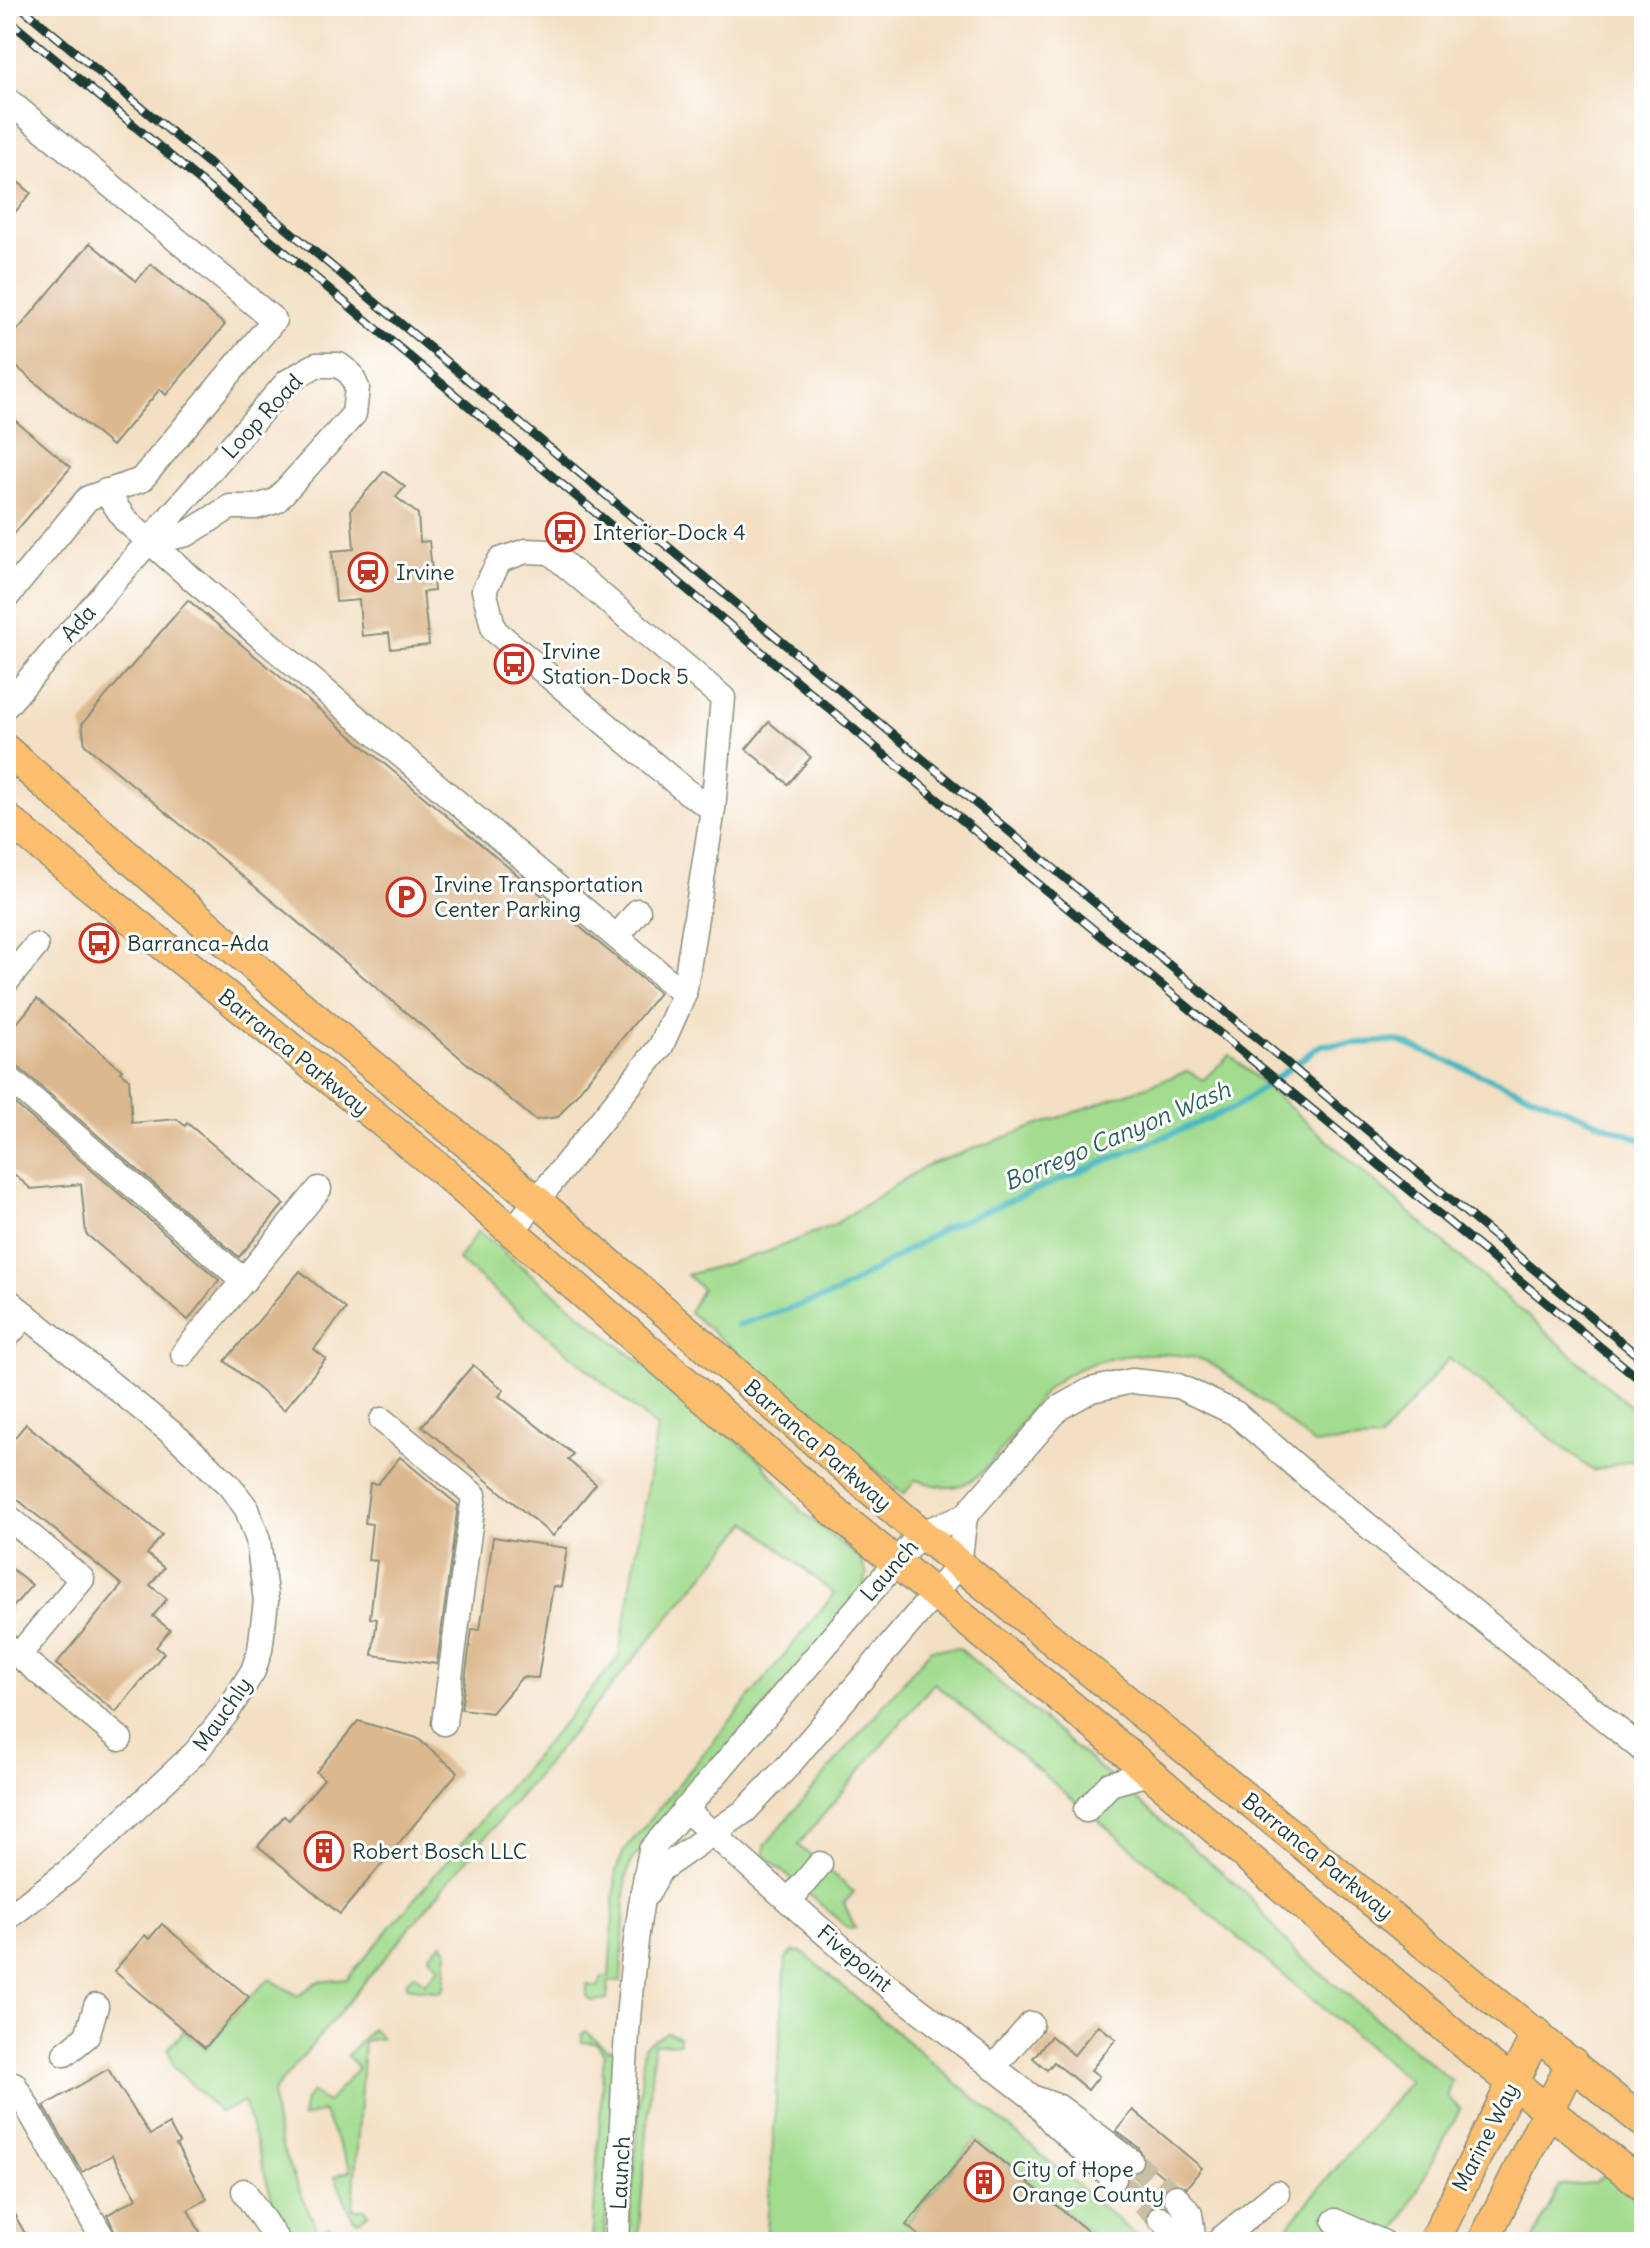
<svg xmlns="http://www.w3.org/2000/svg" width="1650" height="2248" font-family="Delius,sans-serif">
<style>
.green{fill:#a2dc8f;stroke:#608c62;stroke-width:2}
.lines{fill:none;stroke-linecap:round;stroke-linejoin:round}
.stream{stroke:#49b8c1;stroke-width:6}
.building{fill:#dcb88e}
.minor-tunnel{stroke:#c9bfa6;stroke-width:24;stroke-dasharray:24 12;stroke-linecap:butt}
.minor-casing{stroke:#898e7b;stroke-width:27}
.major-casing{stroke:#898e7b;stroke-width:33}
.minor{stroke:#fff;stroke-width:24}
.major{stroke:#fbbe6e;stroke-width:30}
.rail-casing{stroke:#1f3d34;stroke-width:9}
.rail{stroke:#fff;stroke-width:6;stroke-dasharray:18;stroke-linecap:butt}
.labels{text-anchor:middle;stroke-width:6;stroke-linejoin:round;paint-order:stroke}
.street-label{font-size:22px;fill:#1f3d34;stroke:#fff}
.poi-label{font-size:22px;fill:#1f3d34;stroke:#fff;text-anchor:start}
.water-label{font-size:24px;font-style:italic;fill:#2c625e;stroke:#fff}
</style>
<rect width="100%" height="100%" fill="#fff"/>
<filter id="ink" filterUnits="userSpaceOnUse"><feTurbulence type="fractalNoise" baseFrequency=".0125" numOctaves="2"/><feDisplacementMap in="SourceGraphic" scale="16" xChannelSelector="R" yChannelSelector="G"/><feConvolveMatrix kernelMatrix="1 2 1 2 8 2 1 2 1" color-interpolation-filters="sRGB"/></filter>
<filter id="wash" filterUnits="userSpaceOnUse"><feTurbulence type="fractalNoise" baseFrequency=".006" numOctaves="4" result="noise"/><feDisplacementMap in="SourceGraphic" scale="32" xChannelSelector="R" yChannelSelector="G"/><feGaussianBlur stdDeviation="1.8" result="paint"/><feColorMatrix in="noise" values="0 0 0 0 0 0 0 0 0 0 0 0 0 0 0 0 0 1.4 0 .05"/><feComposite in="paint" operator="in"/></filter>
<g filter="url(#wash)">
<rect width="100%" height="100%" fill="#f3dfc2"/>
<g class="green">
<path d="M1230,1055L1644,1418V1457L1593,1471L1449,1358L1379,1440L1314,1444C1294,1428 1221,1365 1203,1360C1157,1347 1090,1354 1052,1385C1022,1409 993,1485 951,1487C940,1488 926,1482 915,1480L904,1494L689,1312L702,1289L687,1275L767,1252L835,1224L925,1166L1188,1071L1203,1080Z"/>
<path d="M478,1231L760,1460L801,1511L860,1559L867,1575L861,1596L631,1861L626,1879L621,1981H609L607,1999L592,2001L587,1997V1985L598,1987L602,1977H609L616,1870L624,1851L834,1594L748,1522L273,2092C272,2141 299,2187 318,2231L330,2226L339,2239L347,2241L306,2242C292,2224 269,2219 259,2200L272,2199L244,2102L220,2113L174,2067L168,2049L184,2031L205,2048L249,1997L270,1979L298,1996L317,1982L347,1979L619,1657L657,1428L458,1260Z"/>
<polygon points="959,1648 1246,1893 1294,1951 1452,2081 1447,2097 1460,2109 1390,2242 1288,2242 1280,2235 1410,2081 934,1683 798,1845 854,1892 844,1903 855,1928 849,1929 765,1856 765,1845 931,1649"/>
<polygon points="442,1943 448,1951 444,1988 440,1992 407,1987 406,1982 414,1974 425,1983 440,1967 429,1955"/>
<polygon points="794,1951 802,1952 1144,2242 1101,2242 976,2140 906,2224 927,2242 766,2242 786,1959"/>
<polygon points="372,2029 382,2038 364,2041 353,2209 365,2209 369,2213 359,2221 353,2219 335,2176 351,2170 323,2111 302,2118 305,2100 312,2092 327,2103 358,2068 347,2055"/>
<polygon points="586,2031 607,2050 614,2049 618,2059 604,2242 592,2242 604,2054 596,2043 582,2042 582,2034"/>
<polygon points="667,2032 679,2037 679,2043 654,2044 638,2242 628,2242 644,2046"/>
<polygon points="1605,2174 1644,2205 1644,2242 1532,2242 1559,2186 1593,2183"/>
</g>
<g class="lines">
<polyline class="stream" points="738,1325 835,1294 944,1228 1236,1107 1321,1045 1398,1041 1644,1141"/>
</g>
<g id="blocks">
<g class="building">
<polygon points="6,172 31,193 6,223"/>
<polygon points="90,243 136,281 151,264 225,325 166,395 160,389 112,446 6,358 6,344"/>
<polygon points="6,413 71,467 6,543"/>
<polygon points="384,471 405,487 396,497 418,514 420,542 429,541 434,591 423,592 429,645 391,649 389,633 362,636 359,600 336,602 332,551 354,549 351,509"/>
<polygon points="188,600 659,993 558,1117 535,1120 85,745 82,724"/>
<polygon points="769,722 811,757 788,784 746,749"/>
<polygon points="37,999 122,1070 120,1072 129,1079 132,1123 177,1119 185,1126 187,1123 284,1204 239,1257 16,1065 6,1061 6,1036"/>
<polygon points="6,1096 219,1280 188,1320 86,1234 81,1184 31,1189 6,1167"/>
<polygon points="300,1271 346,1309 314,1349 326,1359 284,1410 225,1361"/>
<polygon points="473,1365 504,1390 499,1396 573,1454 568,1460 596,1484 553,1536 422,1426"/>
<polygon points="26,1424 162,1535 147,1554 164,1568 150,1585 167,1599 153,1616 170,1630 156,1647 164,1653 116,1712 56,1664 122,1585 6,1490 6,1448"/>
<polygon points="400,1457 458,1505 437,1664 372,1655 377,1619 370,1618 377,1561 368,1560 372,1524 365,1523 370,1483 378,1484"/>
<polygon points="493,1537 567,1548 561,1587 553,1586 538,1678 522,1677 492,1713 461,1709 472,1629 480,1630"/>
<polygon points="6,1564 32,1585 6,1615"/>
<polygon points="358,1721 417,1738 458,1772 340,1914 258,1846 284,1816 289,1820 324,1779 316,1772"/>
<polygon points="162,1924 249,1997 205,2048 114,1971 145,1935 149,1939"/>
<polygon points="1098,2025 1116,2039 1091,2070 1099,2076 1088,2090 1054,2062 1047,2070 1033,2058 1051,2036 1074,2055"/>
<polygon points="108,2069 150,2135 169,2124 179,2143 176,2145 207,2199 188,2210 200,2232 183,2242 120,2242 107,2215 137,2198 112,2155 82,2172 44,2106"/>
<polygon points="1133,2110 1202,2168 1187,2187 1171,2183 1145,2162 1139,2148 1116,2131"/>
<polygon points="976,2140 1101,2242 927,2242 906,2225"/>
<polygon points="6,2200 30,2242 6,2242"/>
</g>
</g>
</g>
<g filter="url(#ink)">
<use href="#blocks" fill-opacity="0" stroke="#898e7b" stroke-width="2"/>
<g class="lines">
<g class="minor-tunnel">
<polyline points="1130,2160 1176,2197"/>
<polyline points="1114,2179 1160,2218"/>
</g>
<defs>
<g id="minor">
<polyline points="6,99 274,320 141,480 88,498 6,598"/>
<polyline points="106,491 125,520 190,577 684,994"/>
<polyline points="6,706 287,382 316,365 339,365 351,374 357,388 354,414 276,501 256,507 230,507 187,534 150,542"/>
<polyline points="617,937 638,911"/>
<polyline points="6,982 36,946"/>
<polyline points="6,1076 244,1281"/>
<polyline points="513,1230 661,1046 684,994 713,809 723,698 550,552 526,551 500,560 484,590 494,630 686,791 713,809"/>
<polyline points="6,1299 178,1438 229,1485 247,1509 258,1540 266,1601 260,1650 253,1671 226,1714 196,1752 69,1871 6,1919"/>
<polyline points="6,1338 26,1315"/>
<polyline points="183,1354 319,1189"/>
<polyline points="382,1420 474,1495 444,1723"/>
<polyline points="6,1515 82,1579 18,1656"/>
<polyline points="7,1646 120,1739"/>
<polyline points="685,1809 862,1966 1032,2097 1053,2123 1114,2179"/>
<polyline points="1086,1810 1110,1784 1149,1773"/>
<polyline points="648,1893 660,1870 745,1811 787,1767 959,1565 965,1516"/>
<polyline points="789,1901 820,1864"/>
<polyline points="65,2054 87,2036 96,2006"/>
<polyline points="993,2068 1031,2024"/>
<polyline points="14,2084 105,2242"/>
<polyline points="1034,2098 1059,2107 1130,2160"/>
<polyline points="244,2191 278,2242"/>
<polyline points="1176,2197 1190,2214 1194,2242"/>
<polyline points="1160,2218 1191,2242"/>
<polyline points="1335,2221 1382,2242"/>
<path d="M617,2242C623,2111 624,1979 651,1850L921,1533L965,1516L1059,1408L1091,1390L1132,1381L1178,1386L1235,1413L1311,1479L1644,1751"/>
<polyline points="1217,2242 1277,2193"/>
</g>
<g id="major">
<polyline points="6,750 279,988 537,1201 921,1533 1644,2123"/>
<polyline points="6,818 438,1167 842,1518 1107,1736 1474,2052 1644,2186"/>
<polyline points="1434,2242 1537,2033"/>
<polyline points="1483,2242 1572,2062"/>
</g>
</defs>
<use href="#minor" class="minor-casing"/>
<use href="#major" class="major-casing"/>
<use href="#minor" class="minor"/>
<use href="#major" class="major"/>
<defs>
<g id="rail">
<polyline points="20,6 1644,1361"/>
<polyline points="6,18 1036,882 1644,1383"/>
</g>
</defs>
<use href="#rail" class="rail-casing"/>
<use href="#rail" class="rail"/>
</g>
</g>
<defs>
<symbol id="bus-ring" viewBox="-11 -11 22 22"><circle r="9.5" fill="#fff" stroke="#c8321e" stroke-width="1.5"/><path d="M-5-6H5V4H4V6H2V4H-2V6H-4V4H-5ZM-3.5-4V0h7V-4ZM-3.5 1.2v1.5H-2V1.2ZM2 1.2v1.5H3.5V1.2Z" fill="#c8321e"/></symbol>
<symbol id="station-ring" viewBox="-11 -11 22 22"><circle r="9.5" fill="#fff" stroke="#c8321e" stroke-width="1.5"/><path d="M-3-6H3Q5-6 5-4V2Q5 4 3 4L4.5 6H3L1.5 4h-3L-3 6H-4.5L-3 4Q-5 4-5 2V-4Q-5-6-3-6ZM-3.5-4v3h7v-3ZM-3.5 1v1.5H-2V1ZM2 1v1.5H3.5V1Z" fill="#c8321e"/></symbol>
<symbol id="parking-ring" viewBox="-11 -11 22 22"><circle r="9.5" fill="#fff" stroke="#c8321e" stroke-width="1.5"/><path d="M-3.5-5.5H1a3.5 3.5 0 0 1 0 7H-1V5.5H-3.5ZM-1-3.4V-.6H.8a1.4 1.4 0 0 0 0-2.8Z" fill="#c8321e"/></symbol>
<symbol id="building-ring" viewBox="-11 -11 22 22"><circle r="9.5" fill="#fff" stroke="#c8321e" stroke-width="1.5"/><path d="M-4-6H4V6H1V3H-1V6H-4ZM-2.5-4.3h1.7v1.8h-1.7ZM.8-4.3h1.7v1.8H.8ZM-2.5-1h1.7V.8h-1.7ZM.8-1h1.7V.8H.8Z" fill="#c8321e"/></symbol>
</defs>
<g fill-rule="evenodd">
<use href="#bus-ring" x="543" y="510" width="44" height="44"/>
<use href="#station-ring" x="346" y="550" width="44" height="44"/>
<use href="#bus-ring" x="492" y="642" width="44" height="44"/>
<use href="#parking-ring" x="384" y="875" width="44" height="44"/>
<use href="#bus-ring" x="77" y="921" width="44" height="44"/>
<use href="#building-ring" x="302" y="1829" width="44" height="44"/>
<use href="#building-ring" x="962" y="2160" width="44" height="44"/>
</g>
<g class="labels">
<g class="street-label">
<text transform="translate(262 416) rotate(-47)" y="8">Loop Road</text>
<text transform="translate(78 623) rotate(-49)" y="8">Ada</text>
<text transform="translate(294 1052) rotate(39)" y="8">Barranca Parkway</text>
<text transform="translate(818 1445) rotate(41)" y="8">Barranca Parkway</text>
<text transform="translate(889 1570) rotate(-49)" y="8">Launch</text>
<text transform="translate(222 1714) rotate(-55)" y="8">Mauchly</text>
<text transform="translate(1318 1856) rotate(39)" y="8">Barranca Parkway</text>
<text transform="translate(855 1958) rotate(40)" y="8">Fivepoint</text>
<text transform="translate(1485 2137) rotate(-63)" y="8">Marine Way</text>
<text transform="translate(620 2173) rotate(-87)" y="8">Launch</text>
</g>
<g class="poi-label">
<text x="593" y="540">Interior-Dock 4</text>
<text x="396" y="580">Irvine</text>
<text x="542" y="659">Irvine<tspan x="542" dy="25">Station-Dock 5</tspan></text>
<text x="434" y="892">Irvine Transportation<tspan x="434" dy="25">Center Parking</tspan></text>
<text x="127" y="951">Barranca-Ada</text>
<text x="352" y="1859">Robert Bosch LLC</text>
<text x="1012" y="2177">City of Hope<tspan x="1012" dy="25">Orange County</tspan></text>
</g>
<g class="water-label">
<text transform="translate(1117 1136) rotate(-23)" y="8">Borrego Canyon Wash</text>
</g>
</g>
<rect width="1650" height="2248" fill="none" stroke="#fff" stroke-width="32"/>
</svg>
